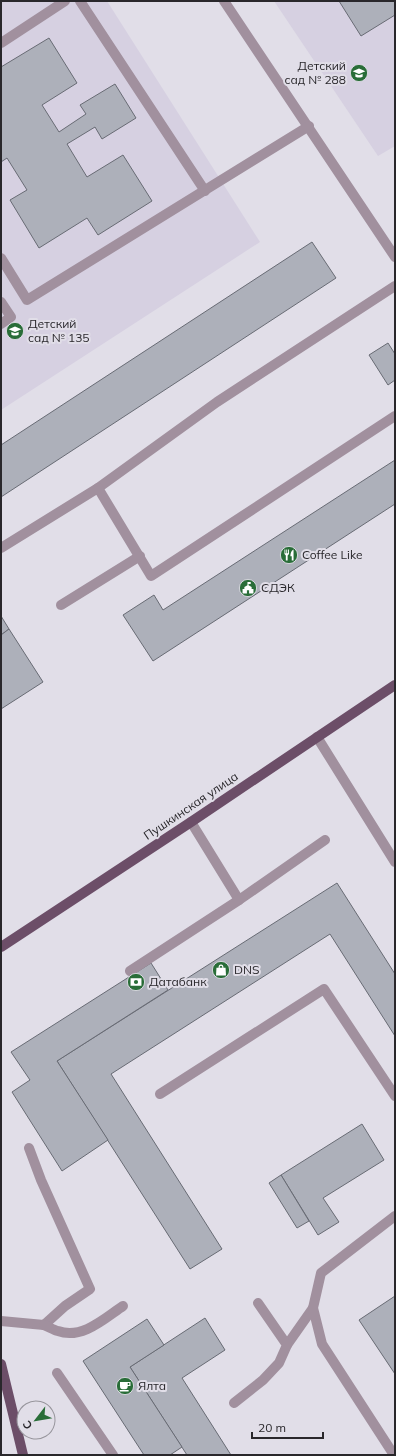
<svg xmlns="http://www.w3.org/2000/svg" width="396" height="1456" font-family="Mulish,sans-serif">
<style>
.built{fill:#d6d0e1}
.building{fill:#adb0ba;stroke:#686b74}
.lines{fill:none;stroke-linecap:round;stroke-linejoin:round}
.minor{stroke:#a1909e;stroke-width:10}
.major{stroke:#6c4e68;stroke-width:10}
.labels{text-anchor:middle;stroke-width:4;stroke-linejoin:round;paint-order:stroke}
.poi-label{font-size:12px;fill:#29272b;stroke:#e1dee8;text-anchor:start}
.street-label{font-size:12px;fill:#29272b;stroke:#e1dee8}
</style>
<rect width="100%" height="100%" fill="#e1dee8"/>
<g class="built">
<polygon points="1,1 107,1 260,242 1,410"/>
<polygon points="274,1 395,1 395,146 378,156"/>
</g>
<g class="building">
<polygon points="339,1 395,1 395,15 361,36"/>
<polygon points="49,38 77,83 42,105 59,132 86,114 80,105 115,84 136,118 102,139 95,127 67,144 87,177 123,155 152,201 98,235 87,218 39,248 10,200 27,190 7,158 1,162 1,67"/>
<polygon points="312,242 336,278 1,497 1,445"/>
<polygon points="388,343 395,354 395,380 388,385 369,355"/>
<polygon points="395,460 395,504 153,661 123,615 154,595 163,610"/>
<polygon points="1,616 9,629 1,635"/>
<polygon points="9,629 43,682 1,709 1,635"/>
<polygon points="337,883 395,974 395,1036 330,934 111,1074 222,1249 190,1269 57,1061"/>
<polygon points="151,963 168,990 57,1061 108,1140 62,1171 12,1092 30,1080 11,1052"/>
<polygon points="362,1124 384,1160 323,1198 339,1222 318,1235 281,1175"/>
<polygon points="281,1175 309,1221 297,1228 269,1183"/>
<polygon points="395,1296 395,1374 359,1320"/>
<polygon points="205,1318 225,1350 182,1378 231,1455 187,1455 130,1367"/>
<polygon points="147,1319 164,1345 130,1367 182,1447 170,1455 144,1455 83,1361"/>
</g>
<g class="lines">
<g class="minor">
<polyline points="80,1 205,191"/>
<polyline points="224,1 395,257"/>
<polyline points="1,43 65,1"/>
<polyline points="1,258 27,300 309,126"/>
<polyline points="1,302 11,317 1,324"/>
<polyline points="98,488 217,402 395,286"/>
<polyline points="1,548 98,488 151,576 395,416"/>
<polyline points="61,605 140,556"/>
<polyline points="317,737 395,862"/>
<polyline points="191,822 239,900"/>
<polyline points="130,971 239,900 325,840"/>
<polyline points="160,1094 324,989 395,1096"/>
<polyline points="1,1321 44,1325 65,1306 90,1289 41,1180 29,1148"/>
<path d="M44,1325C49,1327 54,1330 58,1331C82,1340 105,1318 123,1306"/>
<polyline points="287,1345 313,1308"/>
<polyline points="57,1373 113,1455"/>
<polyline points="234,1403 263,1380 279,1363 287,1345 258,1303"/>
<polyline points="394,1455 322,1344 313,1308 321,1273 395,1216"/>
</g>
<g class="major">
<polyline points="1,947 191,822 395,685"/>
<polyline points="1,1364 23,1455"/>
</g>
</g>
<defs>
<symbol id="school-disc" viewBox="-11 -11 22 22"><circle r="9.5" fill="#296d38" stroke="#e1dee8"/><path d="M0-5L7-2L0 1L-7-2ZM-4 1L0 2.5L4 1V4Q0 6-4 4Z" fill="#fff"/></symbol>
<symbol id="restaurant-disc" viewBox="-11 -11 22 22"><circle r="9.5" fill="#296d38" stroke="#e1dee8"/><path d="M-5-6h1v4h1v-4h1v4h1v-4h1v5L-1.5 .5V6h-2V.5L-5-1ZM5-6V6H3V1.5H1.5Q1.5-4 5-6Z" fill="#fff"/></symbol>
<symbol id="civic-disc" viewBox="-11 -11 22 22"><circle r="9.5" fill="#296d38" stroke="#e1dee8"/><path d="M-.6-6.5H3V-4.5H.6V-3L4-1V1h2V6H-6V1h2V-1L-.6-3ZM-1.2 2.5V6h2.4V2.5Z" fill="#fff"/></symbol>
<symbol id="shop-disc" viewBox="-11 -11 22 22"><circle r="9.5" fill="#296d38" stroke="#e1dee8"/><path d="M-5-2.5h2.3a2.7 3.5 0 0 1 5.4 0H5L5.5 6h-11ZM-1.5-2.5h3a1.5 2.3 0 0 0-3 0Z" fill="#fff"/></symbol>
<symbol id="bank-disc" viewBox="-11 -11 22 22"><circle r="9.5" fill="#296d38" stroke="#e1dee8"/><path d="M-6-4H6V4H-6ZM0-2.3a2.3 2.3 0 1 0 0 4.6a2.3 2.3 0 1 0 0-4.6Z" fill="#fff"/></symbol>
<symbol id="cafe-disc" viewBox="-11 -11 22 22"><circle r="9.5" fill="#296d38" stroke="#e1dee8"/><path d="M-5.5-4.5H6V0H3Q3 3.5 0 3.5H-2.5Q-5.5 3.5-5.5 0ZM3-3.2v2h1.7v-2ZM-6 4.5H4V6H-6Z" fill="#fff"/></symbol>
</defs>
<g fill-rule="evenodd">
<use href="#school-disc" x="349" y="63" width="20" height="20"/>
<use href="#school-disc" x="5" y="321" width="20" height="20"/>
<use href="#restaurant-disc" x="279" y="545" width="20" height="20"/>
<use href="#civic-disc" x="238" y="578" width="20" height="20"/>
<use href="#shop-disc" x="211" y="960" width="20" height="20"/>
<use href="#bank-disc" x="126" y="972" width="20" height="20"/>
<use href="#cafe-disc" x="115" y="1376" width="20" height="20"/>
</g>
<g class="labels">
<g class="poi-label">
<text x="346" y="70" text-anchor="end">Детский<tspan x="346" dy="14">сад № 288</tspan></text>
<text x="28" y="328">Детский<tspan x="28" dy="14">сад № 135</tspan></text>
<text x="302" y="559">Coffee Like</text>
<text x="261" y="592">СДЭК</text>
<text x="234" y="974">DNS</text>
<text x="149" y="986">Датабанк</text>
<text x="138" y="1390">Ялта</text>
</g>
<g class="street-label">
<text transform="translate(191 806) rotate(-34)" y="4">Пушкинская улица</text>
</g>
</g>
<rect width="396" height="1456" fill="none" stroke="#29272b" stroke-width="4"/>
<g transform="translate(36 1420) rotate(239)"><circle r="19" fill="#e1dee8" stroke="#97959c"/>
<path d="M0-3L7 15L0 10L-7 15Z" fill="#296d38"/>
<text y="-6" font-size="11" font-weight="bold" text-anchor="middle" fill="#29272b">С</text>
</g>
<path d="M252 1432v6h71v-6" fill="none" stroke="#29272b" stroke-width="2"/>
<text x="258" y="1432" font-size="12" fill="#29272b" stroke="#e1dee8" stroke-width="3" paint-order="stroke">20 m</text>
</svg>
